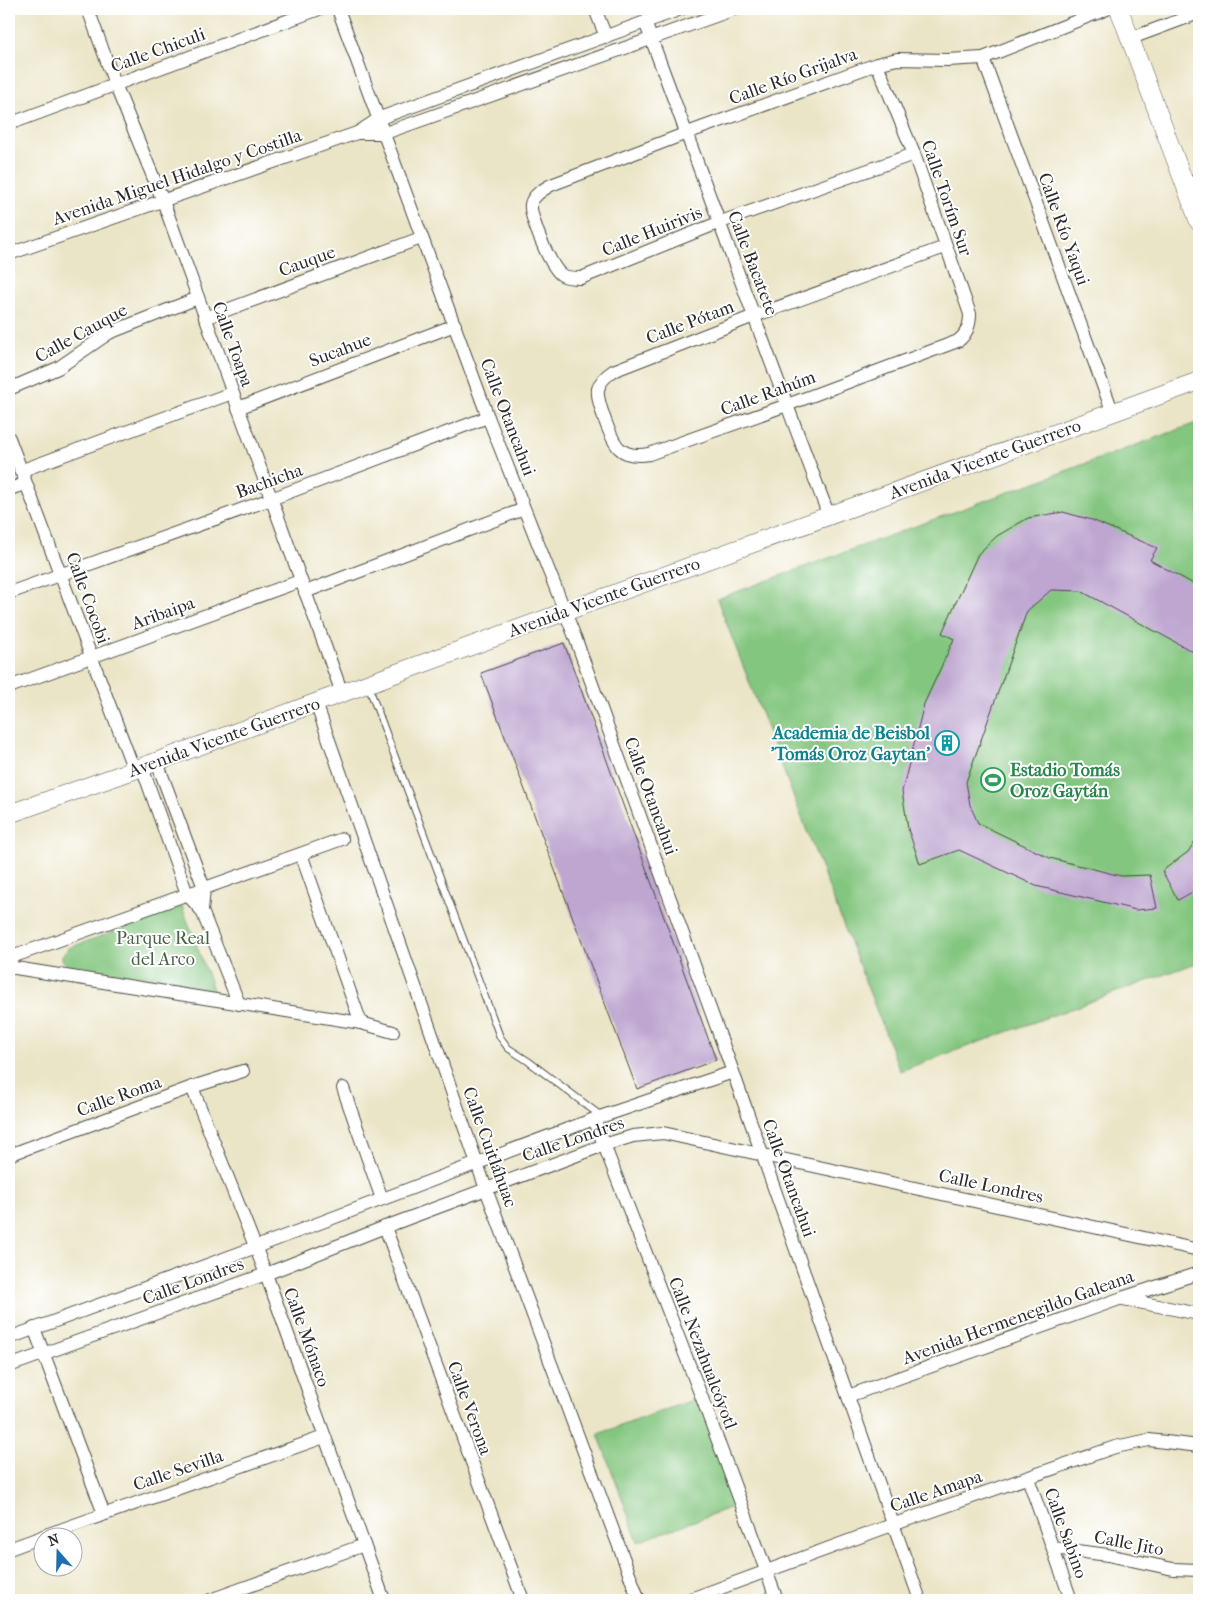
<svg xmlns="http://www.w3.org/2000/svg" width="1208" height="1609" font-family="'IM FELL French Canon',serif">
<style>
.green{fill:#83c67f;stroke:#577855}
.building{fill:#bea6d0}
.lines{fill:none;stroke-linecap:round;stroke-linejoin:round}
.service-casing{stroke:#484742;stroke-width:8}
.minor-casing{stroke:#484742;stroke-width:14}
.secondary-casing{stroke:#484742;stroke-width:19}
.service{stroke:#fff;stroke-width:6}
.minor{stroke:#fff;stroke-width:12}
.secondary{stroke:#fff;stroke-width:18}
.labels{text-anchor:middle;stroke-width:4;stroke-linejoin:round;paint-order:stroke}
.street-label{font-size:18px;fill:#2b2b2b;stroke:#fff}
.culture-label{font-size:18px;font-weight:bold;fill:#0d838f;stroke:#fff;text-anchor:end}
.leisure-label{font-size:18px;font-weight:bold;fill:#27864d;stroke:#fff;text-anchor:start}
.park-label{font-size:18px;fill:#4a6148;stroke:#fff}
</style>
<rect width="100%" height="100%" fill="#fff"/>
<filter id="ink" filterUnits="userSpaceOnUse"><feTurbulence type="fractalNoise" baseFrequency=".02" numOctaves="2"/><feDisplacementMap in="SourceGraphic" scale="10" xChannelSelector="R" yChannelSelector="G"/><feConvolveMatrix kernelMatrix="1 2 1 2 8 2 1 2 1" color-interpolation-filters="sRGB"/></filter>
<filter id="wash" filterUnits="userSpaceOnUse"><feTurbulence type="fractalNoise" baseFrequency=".0096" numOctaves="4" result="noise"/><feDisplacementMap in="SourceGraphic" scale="20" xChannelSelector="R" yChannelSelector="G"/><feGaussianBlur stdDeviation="1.12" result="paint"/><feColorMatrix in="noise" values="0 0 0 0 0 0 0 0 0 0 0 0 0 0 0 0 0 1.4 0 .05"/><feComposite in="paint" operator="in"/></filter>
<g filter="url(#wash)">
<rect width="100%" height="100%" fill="#ebe5c7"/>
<g class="green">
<polygon points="1199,422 1199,962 900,1071 717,599"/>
<polygon points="182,906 214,992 68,966 62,960 62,955 69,948"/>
<polygon points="698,1398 737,1505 638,1542 598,1434"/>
</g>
<g id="blocks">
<g class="building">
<polygon points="1063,512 1092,520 1157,548 1150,560 1199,587 1199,655 1081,591 1051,590 1027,611 966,782 970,805 978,823 1050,858 1121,876 1150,875 1157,908 1136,910 1036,886 959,850 920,864 908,829 902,791 924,704 954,639 942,633 978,554 997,536 1028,518"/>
<polygon points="564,643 716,1060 637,1089 481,673"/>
<polygon points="1199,835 1199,884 1194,891 1178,900 1162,871 1188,852"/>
</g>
</g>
</g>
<g filter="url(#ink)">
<use href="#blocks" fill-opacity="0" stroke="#484742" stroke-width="1"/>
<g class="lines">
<defs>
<polyline id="service" points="368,685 500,1037 508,1048 528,1061 601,1116"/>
<g id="minor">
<polyline points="88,9 115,84 163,201 342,693"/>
<polyline points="338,9 488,417 575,637 733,1072 920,1600"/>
<polyline points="595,9 606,37"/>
<path d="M645,22C707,187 766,352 829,516"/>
<polyline points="1129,39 1199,13"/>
<polyline points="983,58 1113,413"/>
<path d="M877,64L914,154L970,314C970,326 967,334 958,341L787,405L649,454C638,456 627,456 619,448C611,440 596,400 598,389C600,382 607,375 613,371L754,316L945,247"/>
<polyline points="9,124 319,9"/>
<polyline points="357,133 385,133 735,9"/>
<path d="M914,154L718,223L581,278C575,278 567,278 562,275C551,269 529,216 531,204C533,195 544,189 551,185L687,133L877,64L897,59L947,60L983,58L1107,9"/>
<polyline points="1186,185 1199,180"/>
<polyline points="9,254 357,133 380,118 681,9"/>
<polyline points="205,318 421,238"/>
<polyline points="9,389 58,368 109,333 198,298"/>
<polyline points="238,408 455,325"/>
<polyline points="9,438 134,770"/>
<polyline points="20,471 232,393"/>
<polyline points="9,489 25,484"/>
<polyline points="305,592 524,509"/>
<polyline points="9,593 271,499 488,417"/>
<polyline points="9,687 300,581"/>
<polyline points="316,703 486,1189 639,1600"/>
<polyline points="157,762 204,888 202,911"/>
<polyline points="142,767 187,894 202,911 239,1004"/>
<polyline points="301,854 361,1023"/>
<polyline points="9,958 342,839"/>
<polyline points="9,967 361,1023 393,1032"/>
<polyline points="192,1087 266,1274 384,1600"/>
<polyline points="343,1088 382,1199"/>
<polyline points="594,1119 702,1398 777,1600"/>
<polyline points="9,1155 192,1087 243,1071"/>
<polyline points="385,1227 523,1600"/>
<polyline points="1123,1299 1199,1314"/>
<polyline points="34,1328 104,1514"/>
<polyline points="9,1338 256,1247 594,1119 733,1072"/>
<polyline points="9,1366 266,1274 385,1227 604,1145 633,1136 663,1133 1199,1250"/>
<polyline points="848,1396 1122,1298 1199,1273"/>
<polyline points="1028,1478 1071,1600"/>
<polyline points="43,1536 324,1437"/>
<polyline points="1053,1548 1108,1555 1173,1569 1199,1570"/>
<polyline points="9,1549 42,1537"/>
<polyline points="210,1600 364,1545"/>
<polyline points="688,1600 892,1525 1115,1447 1149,1440 1199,1446"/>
</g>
<g id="secondary">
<polyline points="1119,9 1199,222"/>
<polyline points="9,814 134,770 342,693 1199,381"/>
</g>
</defs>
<use href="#service" class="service-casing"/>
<use href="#minor" class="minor-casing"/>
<use href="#secondary" class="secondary-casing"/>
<use href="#service" class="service"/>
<use href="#minor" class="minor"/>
<use href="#secondary" class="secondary"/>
</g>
</g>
<defs>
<symbol id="building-ring" viewBox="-11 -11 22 22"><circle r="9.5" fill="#fff" stroke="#0f9aa8" stroke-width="1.5"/><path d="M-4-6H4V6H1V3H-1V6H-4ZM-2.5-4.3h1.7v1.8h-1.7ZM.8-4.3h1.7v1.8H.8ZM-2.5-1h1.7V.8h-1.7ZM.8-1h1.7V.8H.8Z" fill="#0f9aa8"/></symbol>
<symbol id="stadium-ring" viewBox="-11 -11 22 22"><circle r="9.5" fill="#fff" stroke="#2e9e5b" stroke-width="1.5"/><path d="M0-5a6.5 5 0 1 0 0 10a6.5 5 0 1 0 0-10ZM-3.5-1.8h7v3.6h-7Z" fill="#2e9e5b"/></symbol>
</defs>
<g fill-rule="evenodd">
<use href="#building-ring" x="933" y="729" width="28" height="28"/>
<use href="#stadium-ring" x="979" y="766" width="28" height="28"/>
</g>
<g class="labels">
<g class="street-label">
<text transform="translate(158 50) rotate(-20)" y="6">Calle Chiculi</text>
<text transform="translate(793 76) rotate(-20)" y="6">Calle Río Grijalva</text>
<text transform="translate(177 177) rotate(-19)" y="6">Avenida Miguel Hidalgo y Costilla</text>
<text transform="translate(947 198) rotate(71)" y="6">Calle Torím Sur</text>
<text transform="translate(1064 229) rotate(70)" y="6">Calle Río Yaqui</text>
<text transform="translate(652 231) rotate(-22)" y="6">Calle Huirivis</text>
<text transform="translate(307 261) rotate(-20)" y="6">Cauque</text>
<text transform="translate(753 263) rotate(69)" y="6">Calle Bacatete</text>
<text transform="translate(690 322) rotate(-21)" y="6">Calle Pótam</text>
<text transform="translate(81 333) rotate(-29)" y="6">Calle Cauque</text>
<text transform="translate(233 344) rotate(70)" y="6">Calle Toapa</text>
<text transform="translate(340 350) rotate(-21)" y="6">Sucahue</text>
<text transform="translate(768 393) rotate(-20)" y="6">Calle Rahúm</text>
<text transform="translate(508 417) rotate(69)" y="6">Calle Otancahui</text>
<text transform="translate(985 459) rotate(-20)" y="6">Avenida Vicente Guerrero</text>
<text transform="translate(269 481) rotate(-20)" y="6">Bachicha</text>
<text transform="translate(604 597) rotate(-20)" y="6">Avenida Vicente Guerrero</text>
<text transform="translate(88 598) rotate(70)" y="6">Calle Cocobi</text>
<text transform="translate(163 613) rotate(-20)" y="6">Aribaipa</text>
<text transform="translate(224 737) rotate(-20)" y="6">Avenida Vicente Guerrero</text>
<text transform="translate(651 796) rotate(70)" y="6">Calle Otancahui</text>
<text transform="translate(119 1096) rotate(-20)" y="6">Calle Roma</text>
<text transform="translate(573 1139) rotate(-19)" y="6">Calle Londres</text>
<text transform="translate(490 1147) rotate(70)" y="6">Calle Cuitláhuac</text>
<text transform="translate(789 1178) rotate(70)" y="6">Calle Otancahui</text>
<text transform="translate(991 1186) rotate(12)" y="6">Calle Londres</text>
<text transform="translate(193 1281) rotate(-20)" y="6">Calle Londres</text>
<text transform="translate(1018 1317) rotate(-20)" y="6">Avenida Hermenegildo Galeana</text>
<text transform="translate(307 1337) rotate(70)" y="6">Calle Mónaco</text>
<text transform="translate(703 1353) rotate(69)" y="6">Calle Nezahualcóyotl</text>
<text transform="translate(470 1408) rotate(70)" y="6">Calle Verona</text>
<text transform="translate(178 1470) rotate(-19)" y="6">Calle Sevilla</text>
<text transform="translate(936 1491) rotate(-19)" y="6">Calle Amapa</text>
<text transform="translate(1066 1533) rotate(70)" y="6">Calle Sabino</text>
<text transform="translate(1129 1543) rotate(11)" y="6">Calle Jito</text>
</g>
<g class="culture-label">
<text x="930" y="739">Academia de Beisbol<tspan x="930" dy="21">'Tomás Oroz Gaytan'</tspan></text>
</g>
<g class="leisure-label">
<text x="1010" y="776">Estadio Tomás<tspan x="1010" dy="21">Oroz Gaytán</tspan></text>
</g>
<g class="park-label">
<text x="163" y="944">Parque Real<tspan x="163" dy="21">del Arco</tspan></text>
</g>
</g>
<rect width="1208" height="1609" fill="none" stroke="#fff" stroke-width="30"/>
<g transform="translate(58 1552) rotate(340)"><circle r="24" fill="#ffffff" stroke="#aaaaaa"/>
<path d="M0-4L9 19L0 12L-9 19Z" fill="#1f6fb2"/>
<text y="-8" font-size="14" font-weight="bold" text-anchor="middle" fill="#2b2b2b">N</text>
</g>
</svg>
